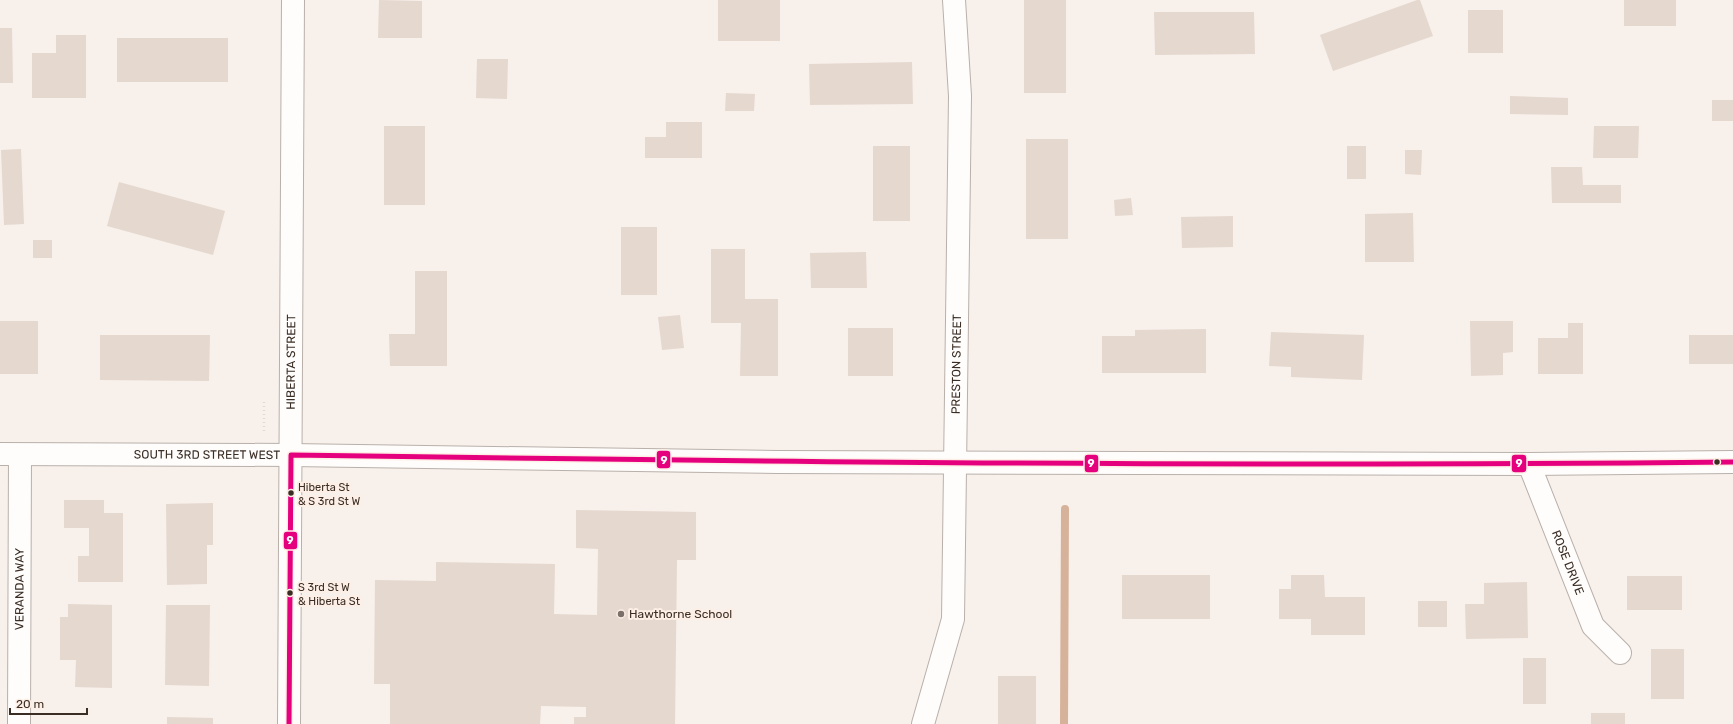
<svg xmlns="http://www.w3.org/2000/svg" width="1733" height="724" font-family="Rubik,sans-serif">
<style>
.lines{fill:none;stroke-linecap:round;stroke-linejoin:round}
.stream{stroke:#d6b29a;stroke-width:8}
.building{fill:#e5d8cf}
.minor-casing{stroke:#b9b0aa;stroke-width:24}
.tertiary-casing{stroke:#b9b0aa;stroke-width:24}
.path{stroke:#dddad8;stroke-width:2.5;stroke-dasharray:1 3;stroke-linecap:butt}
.minor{stroke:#fefdfc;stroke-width:22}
.tertiary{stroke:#fefdfc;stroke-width:22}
.bus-1-casing{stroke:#fdefe6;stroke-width:8}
.bus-1{stroke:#e5007d;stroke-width:5}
.bus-dot{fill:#3a2d24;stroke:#fdefe6;stroke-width:1.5}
.poi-dot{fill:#7c716a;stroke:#fdefe6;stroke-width:1.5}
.labels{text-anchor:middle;stroke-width:4;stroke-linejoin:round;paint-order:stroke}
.bus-label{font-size:11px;fill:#3a2d24;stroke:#fdefe6;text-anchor:start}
.street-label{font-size:12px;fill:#3a2d24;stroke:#fdefe6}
.poi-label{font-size:12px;fill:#3a2d24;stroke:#fdefe6;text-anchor:start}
.line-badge{stroke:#fdefe6;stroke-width:1.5}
.badge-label{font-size:11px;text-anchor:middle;font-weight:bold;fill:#fff}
</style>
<rect width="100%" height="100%" fill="#f8f0eb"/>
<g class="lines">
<polyline class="stream" points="1064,724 1065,509"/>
</g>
<g class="building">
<polygon points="379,0 422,1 422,38 378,38"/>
<rect x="718" y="0" width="62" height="41"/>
<rect x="1024" y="0" width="42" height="93"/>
<polygon points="1417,0 1420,0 1433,36 1333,71 1320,35"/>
<rect x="1624" y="0" width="52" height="26"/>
<rect x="1468" y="10" width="35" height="43"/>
<polygon points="1154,12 1254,12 1255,54 1155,55"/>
<polygon points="0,28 12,28 13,83 0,83"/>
<polygon points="56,35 86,35 86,98 32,98 32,53 56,53"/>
<rect x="117" y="38" width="111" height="44"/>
<polygon points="477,59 508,59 507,99 476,98"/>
<polygon points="912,62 913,104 810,105 809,64"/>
<polygon points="726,93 755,94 754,111 725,111"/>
<polygon points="1510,96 1568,98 1568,115 1510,114"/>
<rect x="1712" y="100" width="21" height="21"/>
<polygon points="666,122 702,122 702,158 645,158 645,137 666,137"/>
<rect x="384" y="126" width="41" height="79"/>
<polygon points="1594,126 1639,126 1638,158 1593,158"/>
<rect x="1026" y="139" width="42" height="100"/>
<rect x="873" y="146" width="37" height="75"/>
<rect x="1347" y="146" width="19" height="33"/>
<polygon points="21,149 24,224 4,225 1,150"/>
<polygon points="1405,150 1422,150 1421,175 1405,174"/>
<polygon points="1551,167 1582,167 1583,185 1621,185 1621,203 1552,203"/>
<polygon points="119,182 225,211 213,255 107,226"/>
<polygon points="1131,198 1133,215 1115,216 1114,200"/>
<polygon points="1413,213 1414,262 1365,262 1365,214"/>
<polygon points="1233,216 1233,247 1182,248 1181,217"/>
<rect x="621" y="227" width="36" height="68"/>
<rect x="33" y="240" width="19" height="18"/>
<polygon points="711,249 745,249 745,299 778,299 778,376 740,376 741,323 711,323"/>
<polygon points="866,252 867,288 811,288 810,253"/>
<polygon points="415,271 447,271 447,366 390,366 389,334 415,334"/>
<polygon points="680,315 684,348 662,350 658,317"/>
<rect x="0" y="321" width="38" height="53"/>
<polygon points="1470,321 1513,321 1513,352 1503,353 1503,375 1471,376"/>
<polygon points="1568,323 1583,323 1583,374 1538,374 1538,338 1568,338"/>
<rect x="848" y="328" width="45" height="48"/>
<polygon points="1206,329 1206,373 1102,373 1102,336 1135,336 1135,330"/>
<polygon points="1271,332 1364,335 1362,380 1291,377 1291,367 1269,366"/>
<polygon points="100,335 210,335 209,381 100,380"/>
<rect x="1689" y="335" width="44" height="29"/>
<polygon points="64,500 104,500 104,513 123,513 123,582 78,582 78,556 89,556 89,528 64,528"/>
<polygon points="213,503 213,545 207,545 207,584 167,585 166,504"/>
<polygon points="576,510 696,512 696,560 677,560 675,724 574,724 574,717 586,717 586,707 541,706 540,724 390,724 390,684 374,684 375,580 436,581 436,562 555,564 554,614 597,615 598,549 576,548"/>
<rect x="1122" y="575" width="88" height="44"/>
<polygon points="1291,575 1324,575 1325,597 1365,597 1365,635 1311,635 1311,619 1279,619 1279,589 1291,589"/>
<rect x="1627" y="576" width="55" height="34"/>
<polygon points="1527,582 1528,638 1466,639 1465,604 1484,604 1484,583"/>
<rect x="1418" y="601" width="29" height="26"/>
<polygon points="68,604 112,605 112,688 75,687 76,660 60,660 60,617 68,617"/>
<polygon points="166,605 210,605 209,686 165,685"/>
<rect x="1651" y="649" width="33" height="50"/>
<rect x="1523" y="658" width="23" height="46"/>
<rect x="998" y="676" width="38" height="48"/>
<rect x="1591" y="713" width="34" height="11"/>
<polygon points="167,717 213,718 213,724 167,724"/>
</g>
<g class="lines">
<defs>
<g id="minor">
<path id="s1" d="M1529,464L1593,626L1620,653"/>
<path id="s2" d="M19,724L20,455"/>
<path id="s3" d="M289,724L293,0"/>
<path id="s4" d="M923,724L953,619L960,96L954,0"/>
</g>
<g id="tertiary">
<path id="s5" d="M0,454L291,455L777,462L1529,464L1733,462"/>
</g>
</defs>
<use href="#minor" class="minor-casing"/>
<use href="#tertiary" class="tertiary-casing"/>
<polyline class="path" points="264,431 264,400"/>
<use href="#minor" class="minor"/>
<use href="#tertiary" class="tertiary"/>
<defs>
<path id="bus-1" d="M289,724L291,455C772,462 1252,467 1733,462"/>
</defs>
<use href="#bus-1" class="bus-1-casing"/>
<use href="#bus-1" class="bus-1"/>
</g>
<g class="bus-dot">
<circle cx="1717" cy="462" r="3.5"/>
<circle cx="291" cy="493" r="3.5"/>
<circle cx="290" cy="593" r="3.5"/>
</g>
<circle class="poi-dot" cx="621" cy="614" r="4"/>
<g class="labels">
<g class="bus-label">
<text x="298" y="491">Hiberta St<tspan x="298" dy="14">&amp; S 3rd St W</tspan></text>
<text x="298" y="591">S 3rd St W<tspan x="298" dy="14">&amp; Hiberta St</tspan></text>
</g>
<g class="street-label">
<text dy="4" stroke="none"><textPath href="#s3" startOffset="362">HIBERTA STREET</textPath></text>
<text dy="4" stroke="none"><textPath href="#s4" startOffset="364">PRESTON STREET</textPath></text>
<text dy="4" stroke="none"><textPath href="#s5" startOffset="207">SOUTH 3RD STREET WEST</textPath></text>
<text dy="4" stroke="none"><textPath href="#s1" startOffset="106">ROSE DRIVE</textPath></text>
<text dy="4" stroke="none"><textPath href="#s2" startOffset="135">VERANDA WAY</textPath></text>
</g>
<g class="poi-label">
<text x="629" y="618">Hawthorne School</text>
</g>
</g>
<g class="line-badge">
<rect x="656" y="450" width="15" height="19" rx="4" fill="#e5007d"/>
<rect x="1084" y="454" width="15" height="19" rx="4" fill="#e5007d"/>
<rect x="1511" y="454" width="16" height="19" rx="4" fill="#e5007d"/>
<rect x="283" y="531" width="15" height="19" rx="4" fill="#e5007d"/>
</g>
<g class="badge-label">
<text x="664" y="464">9</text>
<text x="1091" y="467">9</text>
<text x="1519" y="467">9</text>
<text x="290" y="544">9</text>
</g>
<path d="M10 708v6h77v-6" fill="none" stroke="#3a2d24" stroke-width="2"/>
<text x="16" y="708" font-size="12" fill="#3a2d24" stroke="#fdefe6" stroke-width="3" paint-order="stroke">20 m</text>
</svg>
